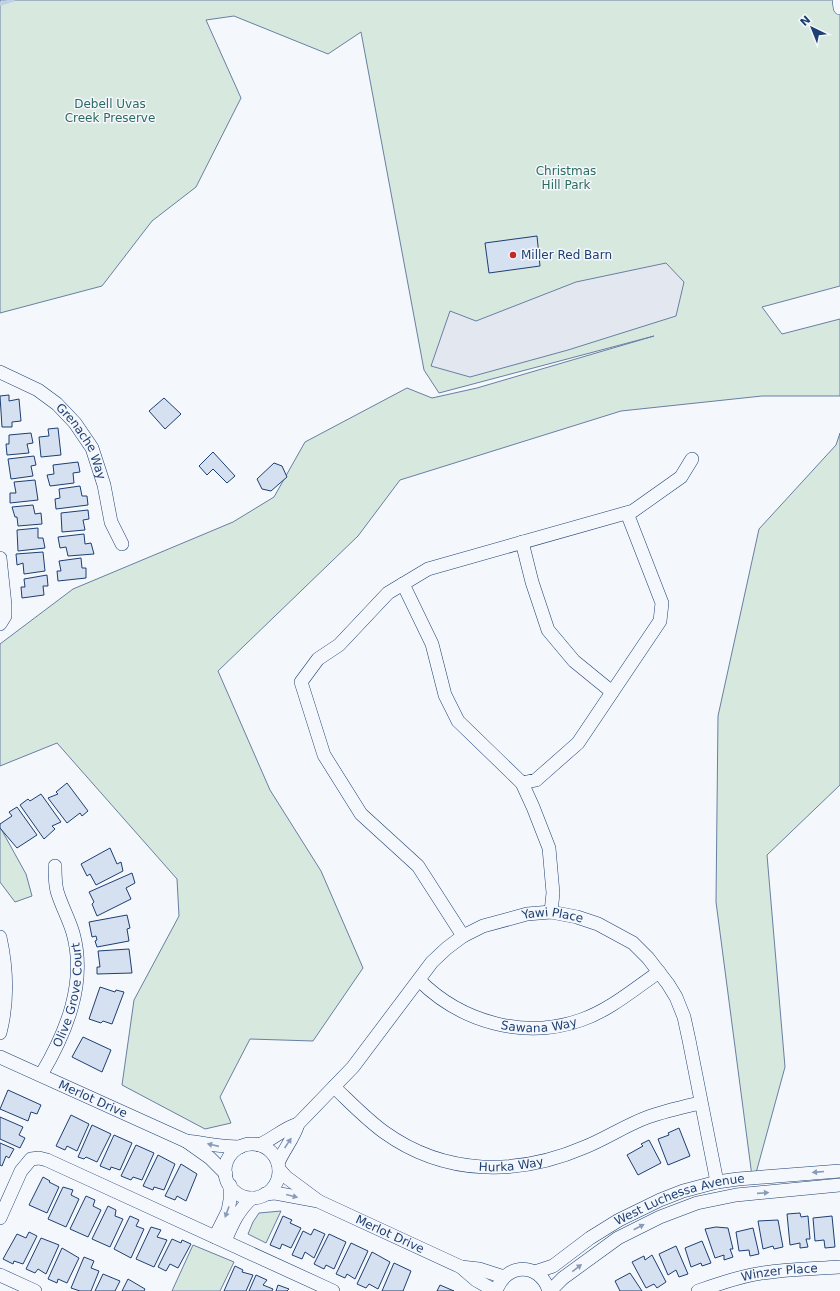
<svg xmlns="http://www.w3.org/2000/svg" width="840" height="1291" font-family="'DejaVu Sans',sans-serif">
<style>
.green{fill:#d7e8df;stroke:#687fa3}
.parking{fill:#e3e8f0;stroke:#687fa3}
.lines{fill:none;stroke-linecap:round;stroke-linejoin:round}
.stream{stroke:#bed0e5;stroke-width:3.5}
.building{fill:#d5e0f0;stroke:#1d3f73}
.minor-casing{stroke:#1d3f73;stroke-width:14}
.minor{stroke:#f4f7fb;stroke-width:13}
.oneway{fill:#889bb7}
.poi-dot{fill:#c62828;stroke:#f4f7fb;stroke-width:1.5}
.labels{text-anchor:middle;stroke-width:3;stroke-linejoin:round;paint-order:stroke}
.park-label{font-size:12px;fill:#2c6c60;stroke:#f4f7fb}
.poi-label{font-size:12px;fill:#1d3f73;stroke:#f4f7fb;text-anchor:start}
.street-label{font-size:12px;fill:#1d3f73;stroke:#f4f7fb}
</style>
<rect width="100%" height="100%" fill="#f4f7fb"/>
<g class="green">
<polygon points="0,0 840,0 840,286 762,307 782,334 840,319 840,396 762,396 621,411 400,480 358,536 218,671 270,790 321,871 363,968 313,1041 250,1039 220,1097 231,1123 205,1129 122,1085 134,1000 179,916 177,879 57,743 0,766 0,644 73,589 233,522 274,497 305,442 407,388 432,398 477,388 654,336 439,393 424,370 361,32 328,54 234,16 206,20 241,98 196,187 152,221 102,286 0,313"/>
<polygon points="840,433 840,785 767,855 785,1067 753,1184 716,902 718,716 759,529 836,445"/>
<polygon points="0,827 26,874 32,896 15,902 0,882"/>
<polygon points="281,1211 266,1243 248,1234 253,1222 259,1213"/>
<polygon points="193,1245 234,1262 220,1291 172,1291"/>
</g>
<polygon class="parking" points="666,263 684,282 676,316 568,350 470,377 431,366 450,311 476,321 576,282"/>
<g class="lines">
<polyline class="stream" points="0,4 13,0"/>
</g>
<g class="building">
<polygon points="537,236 540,266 489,273 485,243"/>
<polygon points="9,395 9,401 19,399 21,421 12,422 12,427 2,427 0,396"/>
<polygon points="164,398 181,414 165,429 149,411"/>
<polygon points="58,428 61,455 41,457 39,437 49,436 48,429"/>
<polygon points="31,433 33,443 27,444 29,453 7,455 6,444 9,444 9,435"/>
<polygon points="213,452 235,476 227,483 213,469 207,475 199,466"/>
<polygon points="34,456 36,465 31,466 33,476 11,479 8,459"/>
<polygon points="78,462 80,472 73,473 74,483 50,486 47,475 54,474 53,465"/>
<polygon points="274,463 282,466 287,477 271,491 262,489 257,479"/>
<polygon points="35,480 38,500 10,503 10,493 16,493 14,482"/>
<polygon points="80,486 82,496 87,496 88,505 56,509 55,499 60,498 59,489"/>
<polygon points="33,505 35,514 41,513 42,524 18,526 17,517 15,517 12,507"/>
<polygon points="88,510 89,519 83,520 85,530 62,532 61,513"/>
<polygon points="38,528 38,538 43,538 45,548 18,551 17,530"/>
<polygon points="84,534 85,544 91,543 94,554 68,556 66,547 60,548 58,537"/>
<polygon points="43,552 45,571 24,574 23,563 17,565 16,554"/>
<polygon points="81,558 82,568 86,568 86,578 58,581 57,571 61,571 59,561"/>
<polygon points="47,575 48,586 43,586 44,595 22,598 21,587 25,587 24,579"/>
<polygon points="67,783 88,811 82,816 80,813 67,823 48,798 58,794 56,792"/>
<polygon points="41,794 61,822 52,826 55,829 44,839 20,805 28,799 30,801"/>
<polygon points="17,807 37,835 17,848 0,828 0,824 12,816 9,812"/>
<polygon points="110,848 117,864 121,862 123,871 96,885 90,874 87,876 81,864"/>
<polygon points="132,873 135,883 126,888 131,899 97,916 92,904 94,902 89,892"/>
<polygon points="127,915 130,928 127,929 129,941 97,947 95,941 97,940 96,936 92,937 89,922"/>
<polygon points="129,949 132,973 97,974 97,967 100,967 98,951"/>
<polygon points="100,987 115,992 116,990 124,992 112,1024 103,1021 101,1023 89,1019"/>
<polygon points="83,1037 111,1050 102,1072 72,1057"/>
<polygon points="8,1090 41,1105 37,1114 31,1112 28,1121 0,1109"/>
<polygon points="71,1115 89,1124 77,1151 67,1146 65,1150 56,1146"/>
<polygon points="0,1117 23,1127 19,1135 25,1138 20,1148 0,1139"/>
<polygon points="92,1125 111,1134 97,1162 86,1157 84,1159 78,1157"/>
<polygon points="679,1128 690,1156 668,1165 658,1139 669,1135 668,1133"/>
<polygon points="114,1135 132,1143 120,1170 111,1167 110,1170 100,1166"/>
<polygon points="649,1140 661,1163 638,1175 627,1155 643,1146 641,1144"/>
<polygon points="0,1143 14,1149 9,1158 6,1156 2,1166 0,1165"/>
<polygon points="136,1145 154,1153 142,1180 133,1177 131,1180 121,1176"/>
<polygon points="158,1155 175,1164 164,1190 154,1187 153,1190 143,1186"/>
<polygon points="181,1164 197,1174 186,1201 177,1196 175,1200 165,1196"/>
<polygon points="43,1177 50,1181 49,1182 59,1187 47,1213 29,1205"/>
<polygon points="63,1187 73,1190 71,1195 79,1199 66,1227 48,1219"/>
<polygon points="86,1196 95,1200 93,1206 101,1210 88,1237 70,1229"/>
<polygon points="108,1206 116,1210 115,1216 123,1219 110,1247 92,1239"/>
<polygon points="800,1213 801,1217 808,1216 810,1239 806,1239 808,1247 800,1248 800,1243 790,1245 787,1214"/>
<polygon points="130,1216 139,1220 136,1226 144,1229 131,1258 114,1249"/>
<polygon points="283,1216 292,1220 290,1223 301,1228 291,1248 282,1244 280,1249 270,1245"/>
<polygon points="832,1216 835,1247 825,1248 824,1240 815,1241 813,1218"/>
<polygon points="778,1220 783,1247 774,1249 773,1246 763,1249 758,1221"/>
<polygon points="151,1227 161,1230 157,1237 167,1240 154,1267 136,1259"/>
<polygon points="716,1227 728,1228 733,1249 730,1249 733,1257 724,1260 724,1255 715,1258 705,1229"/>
<polygon points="753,1228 759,1254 750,1256 749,1250 739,1251 736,1232"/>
<polygon points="314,1229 325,1234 314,1258 305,1252 302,1259 292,1255 303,1231 311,1235"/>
<polygon points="29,1232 37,1236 23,1264 14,1261 13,1264 3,1259 17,1234 26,1238"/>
<polygon points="329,1234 346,1242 334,1269 326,1265 324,1269 314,1264"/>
<polygon points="41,1238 59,1245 46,1274 38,1269 35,1273 26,1269"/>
<polygon points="172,1239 181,1243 182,1240 191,1244 178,1268 170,1264 166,1271 158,1267"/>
<polygon points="702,1241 711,1263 702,1266 701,1263 691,1267 685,1248"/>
<polygon points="351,1243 368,1251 355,1279 347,1274 345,1278 336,1274"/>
<polygon points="676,1246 688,1274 679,1277 676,1270 668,1275 659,1254"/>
<polygon points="62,1248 79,1258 67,1283 58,1279 57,1283 48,1279"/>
<polygon points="372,1252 390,1262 378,1289 369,1284 366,1288 357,1284"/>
<polygon points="652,1255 666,1282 657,1288 654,1284 646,1288 632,1262 644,1256 645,1260"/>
<polygon points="84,1257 94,1261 91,1268 99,1271 91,1291 80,1291 71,1288"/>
<polygon points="394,1263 411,1271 403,1291 382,1291"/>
<polygon points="235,1266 243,1270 242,1272 253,1275 246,1291 224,1291"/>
<polygon points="630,1273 642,1291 620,1291 615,1281"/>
<polygon points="103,1274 120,1281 115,1291 95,1291"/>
<polygon points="256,1275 267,1280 263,1285 273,1289 272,1291 249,1291"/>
<polygon points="128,1279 145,1289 144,1291 122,1291"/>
<polygon points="278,1285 289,1289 287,1291 276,1291"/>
<polygon points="440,1285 454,1291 437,1291"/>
</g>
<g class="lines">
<defs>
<g id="minor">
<polyline points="839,0 840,8"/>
<path id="s1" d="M0,372L38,390L57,404L75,423L92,448L104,485L111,522L122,544"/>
<polyline points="522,542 532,582 548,630 574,661 612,692"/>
<polyline points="0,558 5,605 5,616 0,624"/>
<polyline points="403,584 432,644 445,695 458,721 522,783 536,780 578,743 660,621 662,603 627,513"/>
<polyline points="522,783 533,807 549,848 553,893 551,912"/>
<polyline points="463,936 418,866 361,814 324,755 301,682 318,659 339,645 388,593 428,569 633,511 681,477 692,459"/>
<path d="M0,937C7,969 8,1002 0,1033"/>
<path id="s2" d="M419,980C461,1022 524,1040 581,1020C610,1010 634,989 659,972"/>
<path id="s3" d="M0,1057L186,1141L210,1158L226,1174"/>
<path id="s4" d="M41,1075C66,1033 87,983 73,933C69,919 61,905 57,891C55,883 55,874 55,866"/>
<path id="s5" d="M334,1087C350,1102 366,1119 384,1132C445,1176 518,1176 585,1147C607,1138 626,1125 648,1117C665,1111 683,1107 700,1103"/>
<path d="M186,1141C205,1143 220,1147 240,1147"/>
<circle cx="252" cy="1171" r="27"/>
<path d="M259,1145C273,1139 284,1128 298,1124"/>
<path id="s6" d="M278,1163C284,1149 294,1138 298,1124L353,1067L432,962L447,948L463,936L483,926L527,914L551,912L577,917L598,924L633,943L648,958L668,984L676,997L684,1017L689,1040L717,1182"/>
<polyline points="279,1169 286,1177 317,1200"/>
<path id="s7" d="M265,1194L275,1193L318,1201L461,1267L476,1280L495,1291"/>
<polyline points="0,1218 21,1171 31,1159 39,1158 47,1160 333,1291"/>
<polyline points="215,1237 228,1211 230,1200 230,1185"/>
<path d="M225,1241C232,1225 238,1210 252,1198"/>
<polyline points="461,1267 479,1269 504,1277"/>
<path id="s8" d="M535,1272L553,1266L590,1238L619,1220L660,1200L683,1191L717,1182L738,1179L840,1171"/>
<polyline points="0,1275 35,1291"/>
<path d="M496,1291C506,1262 540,1262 549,1291"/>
<polyline points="550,1291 563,1278 618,1238 660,1217 697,1203 736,1195 840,1185"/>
<path id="s9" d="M698,1291C715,1285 733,1279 751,1275C780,1269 810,1269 840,1267"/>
</g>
</defs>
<use href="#minor" class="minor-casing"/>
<use href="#minor" class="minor"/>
</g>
<defs><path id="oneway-solid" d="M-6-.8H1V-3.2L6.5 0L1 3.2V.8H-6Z"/></defs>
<g class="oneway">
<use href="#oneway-solid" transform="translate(288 1143) rotate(-56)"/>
<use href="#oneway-solid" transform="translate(213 1145) rotate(-167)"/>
<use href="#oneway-solid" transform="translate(818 1172) rotate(175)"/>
<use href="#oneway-solid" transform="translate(763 1193) rotate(-4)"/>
<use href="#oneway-solid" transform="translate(292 1196) rotate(14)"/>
<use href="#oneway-solid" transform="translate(227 1212) rotate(110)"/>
<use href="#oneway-solid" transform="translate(639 1227) rotate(-27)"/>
<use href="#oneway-solid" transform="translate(577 1268) rotate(-38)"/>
</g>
<circle class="poi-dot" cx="513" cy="255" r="4"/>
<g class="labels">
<g class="park-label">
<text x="110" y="108">Debell Uvas<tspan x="110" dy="14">Creek Preserve</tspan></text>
<text x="566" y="175">Christmas<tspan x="566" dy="14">Hill Park</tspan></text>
</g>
<g class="poi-label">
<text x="521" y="259">Miller Red Barn</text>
</g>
<g class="street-label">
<text dy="4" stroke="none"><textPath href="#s1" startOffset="111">Grenache Way</textPath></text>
<text dy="4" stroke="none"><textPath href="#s6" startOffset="389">Yawi Place</textPath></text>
<text dy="4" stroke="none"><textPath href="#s4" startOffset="86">Olive Grove Court</textPath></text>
<text dy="4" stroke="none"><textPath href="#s2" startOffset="133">Sawana Way</textPath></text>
<text dy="4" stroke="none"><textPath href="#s3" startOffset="102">Merlot Drive</textPath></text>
<text dy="4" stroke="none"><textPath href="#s5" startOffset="202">Hurka Way</textPath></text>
<text dy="4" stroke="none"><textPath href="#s8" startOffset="164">West Luchessa Avenue</textPath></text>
<text dy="4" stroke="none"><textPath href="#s7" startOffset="133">Merlot Drive</textPath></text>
<text dy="4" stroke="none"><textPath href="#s9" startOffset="84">Winzer Place</textPath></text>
</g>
</g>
<g transform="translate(812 28) rotate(317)" stroke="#f4f7fb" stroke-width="3" paint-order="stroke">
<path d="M0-3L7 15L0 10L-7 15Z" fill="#1d3f73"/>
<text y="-6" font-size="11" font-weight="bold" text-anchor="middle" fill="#1d3f73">N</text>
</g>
</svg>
